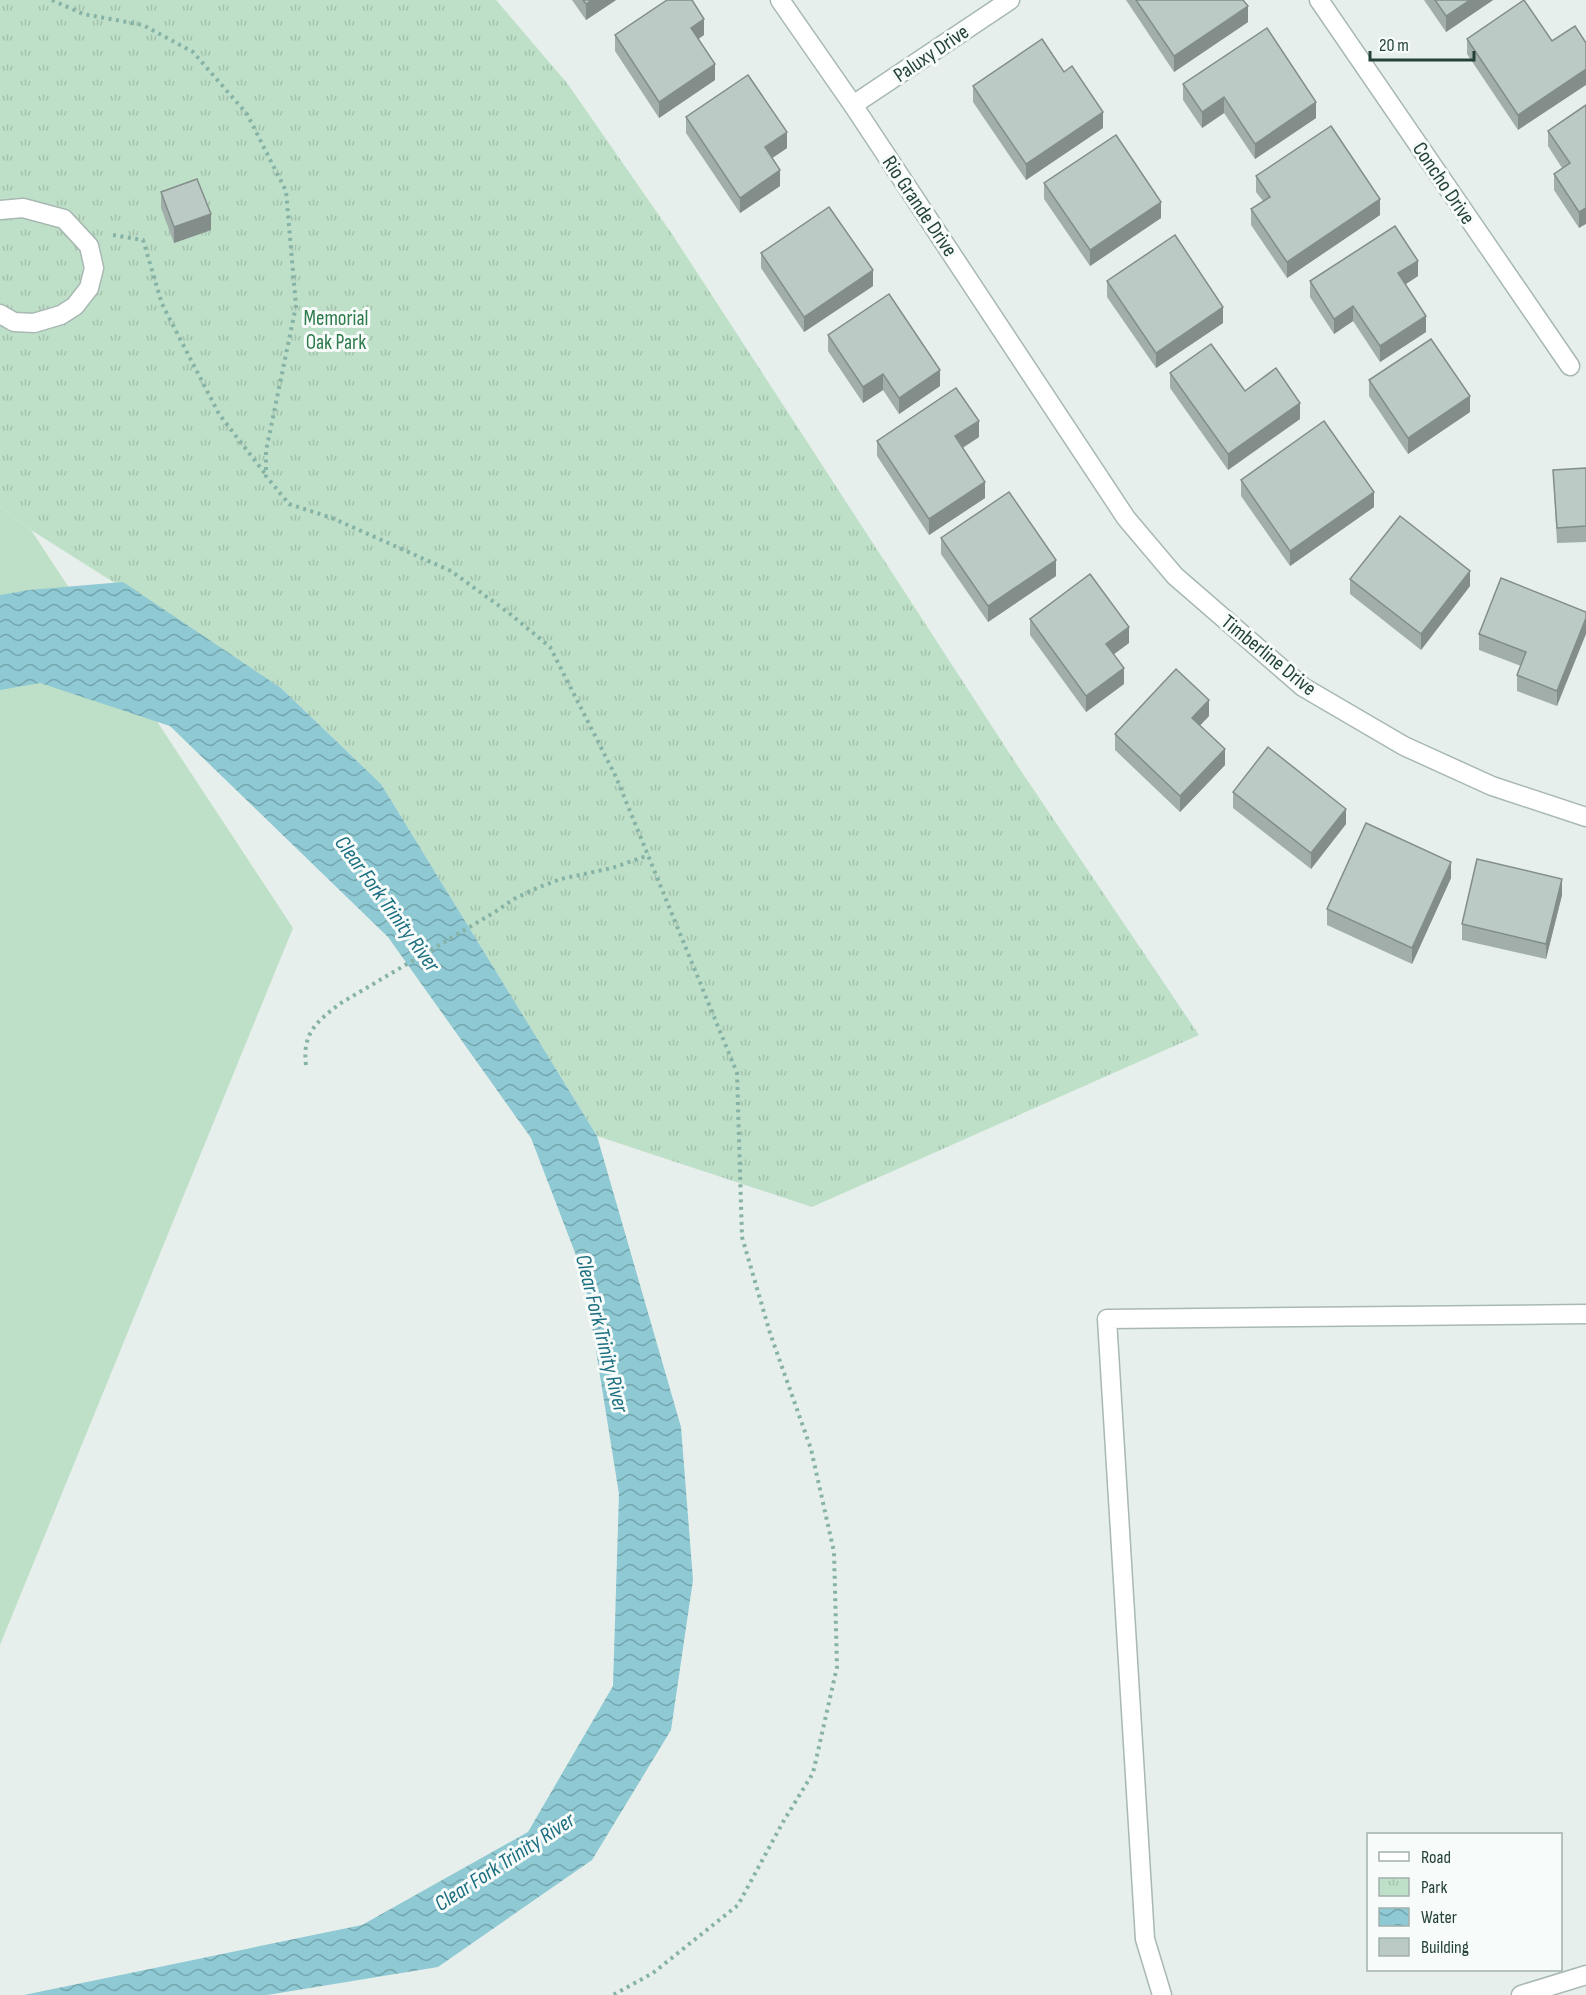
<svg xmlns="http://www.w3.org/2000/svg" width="1586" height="1995" font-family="'Sofia Sans Condensed',sans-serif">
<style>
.grass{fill:#bfe0c8}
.park{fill:url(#park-tufts)}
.water{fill:url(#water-waves)}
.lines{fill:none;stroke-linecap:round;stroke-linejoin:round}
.lane-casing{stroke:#a8b8b2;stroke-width:21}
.street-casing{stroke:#a8b8b2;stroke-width:21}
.path{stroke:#86b3a5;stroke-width:4;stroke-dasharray:3 4.5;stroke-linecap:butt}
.lane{stroke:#fff;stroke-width:18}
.street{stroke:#fff;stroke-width:18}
.wall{fill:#a1aea9}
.shaded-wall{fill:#838d89}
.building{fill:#bbcac4;stroke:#838d89;stroke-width:1.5}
.labels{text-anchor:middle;stroke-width:6;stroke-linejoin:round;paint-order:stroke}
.street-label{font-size:21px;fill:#24423a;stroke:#f7fbf9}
.park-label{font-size:21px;fill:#2d7a4b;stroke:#f7fbf9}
.water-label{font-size:22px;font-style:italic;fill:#1c6f80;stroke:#f7fbf9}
</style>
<defs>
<pattern id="park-tufts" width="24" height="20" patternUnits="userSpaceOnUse" patternTransform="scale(1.5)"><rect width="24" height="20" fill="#bfe0c8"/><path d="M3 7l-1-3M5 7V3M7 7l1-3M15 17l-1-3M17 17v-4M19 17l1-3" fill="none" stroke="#a4c1ad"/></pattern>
<pattern id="water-waves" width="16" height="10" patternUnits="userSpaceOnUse" patternTransform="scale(1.5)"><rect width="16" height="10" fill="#8ec9d4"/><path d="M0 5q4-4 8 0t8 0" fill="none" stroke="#74a5ad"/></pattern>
</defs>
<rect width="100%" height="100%" fill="#e6efeb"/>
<polygon class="grass" points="0,506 31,530 293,928 0,1645"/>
<polygon class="park" points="0,0 496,0 567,83 672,234 1019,768 1199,1035 812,1207 597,1136 381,784 281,688 31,530 0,506"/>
<polygon class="water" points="123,582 281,688 381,784 597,1136 681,1427 693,1580 671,1730 592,1860 438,1967 267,1995 24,1995 362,1925 528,1832 613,1686 619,1494 584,1276 531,1138 388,937 170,726 40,683 0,690 0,595 29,590"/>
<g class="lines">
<defs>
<polyline id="lane" points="0,210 23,208 64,219 89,246 94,268 89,288 75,306 61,315 34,323 14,322 0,314"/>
<g id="street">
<polyline points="780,0 853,105 1126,518 1175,576 1303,687 1404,746 1492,786 1586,817"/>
<polyline points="1319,0 1570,366"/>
<polyline points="853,105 1010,0"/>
<polyline points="1162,1995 1145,1939 1107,1319 1586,1314"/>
<polyline points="1521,1995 1586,1975"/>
</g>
</defs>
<use href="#lane" class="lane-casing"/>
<use href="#street" class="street-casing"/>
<g class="path">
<polyline points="52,0 83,14 143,25 193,52 247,114 286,191 296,306 266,451 266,476 289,504 332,518 451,571 509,613 550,647 616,777 737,1073 742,1237 770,1333 811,1449 834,1552 837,1667 813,1773 783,1822 738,1905 653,1973 613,1995"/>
<polyline points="113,235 143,240 162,304 219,414 266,475"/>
<path d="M306,1065C302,1033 317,1021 341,1003L495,912L514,899L539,887L561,879L612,868L649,855"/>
</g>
<use href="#lane" class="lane"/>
<use href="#street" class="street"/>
</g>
<g class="wall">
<polygon points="572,0 616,0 586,20"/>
<polygon points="1126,0 1243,0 1248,22 1174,72"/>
<polygon points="1424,0 1493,0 1446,32"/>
<polygon points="615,35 704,35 698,39 715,80 659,118 615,51"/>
<polygon points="1467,39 1552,41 1518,130 1467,54"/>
<polygon points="1064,72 1103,128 1026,180 973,102 973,86"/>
<polygon points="1183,84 1316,118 1255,159 1224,113 1202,128 1183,100"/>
<polygon points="1586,105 1579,228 1554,190 1554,174 1562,168 1548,146 1548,131"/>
<polygon points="686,117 787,148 772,158 780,186 740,213 686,133"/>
<polygon points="1256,176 1380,215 1287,278 1251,225 1251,209 1263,201 1256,192"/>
<polygon points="1044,183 1161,218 1090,266 1044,199"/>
<polygon points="161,192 211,230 174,243 161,208"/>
<polygon points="761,253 873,286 804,332 761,268"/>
<polygon points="1418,276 1406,284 1426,332 1380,362 1353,321 1334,334 1310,297 1310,281"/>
<polygon points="1107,281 1223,323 1156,368 1107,297"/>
<polygon points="828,335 940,386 899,414 883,390 863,403 828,351"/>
<polygon points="1170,373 1245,391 1300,419 1228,470 1170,388"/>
<polygon points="1369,380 1470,412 1408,454 1369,396"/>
<polygon points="979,437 963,448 985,498 929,535 877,456 877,441"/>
<polygon points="1586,468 1586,542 1557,543 1553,470"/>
<polygon points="1241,480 1374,507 1290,566 1241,496"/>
<polygon points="941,538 1056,576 988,622 941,554"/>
<polygon points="1350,579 1470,586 1421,650 1350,594"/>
<polygon points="1586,612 1557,706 1517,691 1517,675 1521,666 1479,650 1479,634"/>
<polygon points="1030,619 1129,643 1114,654 1124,684 1086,712 1030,635"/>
<polygon points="1209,716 1200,725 1225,765 1180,812 1115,750 1115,734"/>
<polygon points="1233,792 1346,824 1311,869 1233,808"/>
<polygon points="1451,878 1412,964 1327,925 1327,909"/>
<polygon points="1562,895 1546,959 1462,940 1462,924"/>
</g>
<g class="shaded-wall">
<polygon points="592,0 616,0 586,20 586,4"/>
<polygon points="1470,0 1493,0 1446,32 1446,16"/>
<polygon points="1248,6 1248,22 1174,72 1174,56"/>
<polygon points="704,19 704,35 691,44 691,28"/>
<polygon points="715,64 715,80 659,118 659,102"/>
<polygon points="1586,69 1586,85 1518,130 1518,115"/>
<polygon points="1224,97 1224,113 1202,128 1202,112"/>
<polygon points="1316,102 1316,118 1255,159 1255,144"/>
<polygon points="1103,112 1103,128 1026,180 1026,164"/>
<polygon points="787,132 787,148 765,163 765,147"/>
<polygon points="780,170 780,186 740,213 740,198"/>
<polygon points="1380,199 1380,215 1287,278 1287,262"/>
<polygon points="1161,202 1161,218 1090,266 1090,250"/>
<polygon points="1586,208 1586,224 1579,228 1579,212"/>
<polygon points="211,214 211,230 174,243 174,227"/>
<polygon points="1418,261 1418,276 1398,289 1398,273"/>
<polygon points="873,270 873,286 804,332 804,317"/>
<polygon points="1353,306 1353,321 1334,334 1334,319"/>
<polygon points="1223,307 1223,323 1156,368 1156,353"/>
<polygon points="1426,316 1426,332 1380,362 1380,346"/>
<polygon points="940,370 940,386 899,414 899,398"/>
<polygon points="883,374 883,390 863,403 863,387"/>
<polygon points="1470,396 1470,412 1408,454 1408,438"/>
<polygon points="1300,403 1300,419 1228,470 1228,454"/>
<polygon points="979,421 979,437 955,452 955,436"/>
<polygon points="985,482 985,498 929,535 929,519"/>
<polygon points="1374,492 1374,507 1290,566 1290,551"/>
<polygon points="1056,560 1056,576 988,622 988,606"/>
<polygon points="1470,571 1470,586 1421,650 1421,634"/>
<polygon points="1586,618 1586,634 1557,706 1557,691"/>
<polygon points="1129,627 1129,643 1106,660 1106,644"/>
<polygon points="1124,668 1124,684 1086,712 1086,696"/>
<polygon points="1209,700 1209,716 1192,734 1192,718"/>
<polygon points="1225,749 1225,765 1180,812 1180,796"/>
<polygon points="1346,809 1346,824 1311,869 1311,853"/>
<polygon points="1451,862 1451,878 1412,964 1412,948"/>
<polygon points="1562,879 1562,895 1546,959 1546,944"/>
</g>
<g class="building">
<polygon points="583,0 592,0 586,4"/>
<polygon points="667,0 692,0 704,19 691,28 715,64 659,102 615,35"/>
<polygon points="1136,0 1243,0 1248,6 1174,56"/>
<polygon points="1435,0 1470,0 1446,16"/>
<polygon points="1524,0 1552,41 1575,26 1586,43 1586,69 1518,115 1467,39"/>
<polygon points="1267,28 1316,102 1255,144 1224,97 1202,112 1183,84"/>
<polygon points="1042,39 1064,72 1072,66 1103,112 1026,164 973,86"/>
<polygon points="748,75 787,132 765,147 780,170 740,198 686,117"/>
<polygon points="1586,105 1586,208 1579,212 1554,174 1570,163 1548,131"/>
<polygon points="1331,126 1380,199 1287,262 1251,209 1270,197 1256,176"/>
<polygon points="1116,135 1161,202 1090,250 1044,183"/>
<polygon points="197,179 211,214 174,227 161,192"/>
<polygon points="829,207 873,270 804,317 761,253"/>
<polygon points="1395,226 1418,261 1398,273 1426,316 1380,346 1353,306 1334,319 1310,281"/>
<polygon points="1175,235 1223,307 1156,353 1107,281"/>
<polygon points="889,294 940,370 899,398 883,374 863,387 828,335"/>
<polygon points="1431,339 1470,396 1408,438 1369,380"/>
<polygon points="1211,344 1245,391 1276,368 1300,403 1228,454 1170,373"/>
<polygon points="956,388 979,421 955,436 985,482 929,519 877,441"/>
<polygon points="1324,421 1374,492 1290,551 1241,480"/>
<polygon points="1586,468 1586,526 1557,528 1553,470"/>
<polygon points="1009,492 1056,560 988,606 941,538"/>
<polygon points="1400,516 1470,571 1421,634 1350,579"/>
<polygon points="1090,574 1129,627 1106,644 1124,668 1086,696 1030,619"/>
<polygon points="1501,578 1586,612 1586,618 1557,691 1517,675 1526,652 1479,634"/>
<polygon points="1176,669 1209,700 1192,718 1225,749 1180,796 1115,734"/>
<polygon points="1268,747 1346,809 1311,853 1233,792"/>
<polygon points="1366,823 1451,862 1412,948 1327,909"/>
<polygon points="1477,859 1562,879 1546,944 1462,924"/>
</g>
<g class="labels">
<g class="street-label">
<text transform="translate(931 53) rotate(-34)" y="7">Paluxy Drive</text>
<text transform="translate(1444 183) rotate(56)" y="7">Concho Drive</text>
<text transform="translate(920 206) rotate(56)" y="7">Rio Grande Drive</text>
<text transform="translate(1269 655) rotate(39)" y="7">Timberline Drive</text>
</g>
<g class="park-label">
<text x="336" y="325">Memorial<tspan x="336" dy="24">Oak Park</tspan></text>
</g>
<g class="water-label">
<text transform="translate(388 903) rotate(54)" y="8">Clear Fork Trinity River</text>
<text transform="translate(603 1333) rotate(76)" y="8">Clear Fork Trinity River</text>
<text transform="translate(504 1861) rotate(-33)" y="8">Clear Fork Trinity River</text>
</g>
</g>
<rect x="1367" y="1833" width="195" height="138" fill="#f7fbf9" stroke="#a3b1ad" stroke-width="1.5"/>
<rect x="1379" y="1852" width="30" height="9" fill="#ffffff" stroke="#a3b1ad" stroke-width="1.5"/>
<text x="1421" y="1863" font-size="18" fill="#24423a">Road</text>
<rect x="1379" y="1878" width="30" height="18" fill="url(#park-tufts)" stroke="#a3b1ad" stroke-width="1.5"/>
<text x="1421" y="1893" font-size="18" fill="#24423a">Park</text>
<rect x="1379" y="1908" width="30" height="18" fill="url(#water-waves)" stroke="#a3b1ad" stroke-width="1.5"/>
<text x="1421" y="1923" font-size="18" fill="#24423a">Water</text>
<rect x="1379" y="1938" width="30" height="18" fill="#bbcac4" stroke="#a3b1ad" stroke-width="1.5"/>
<text x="1421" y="1953" font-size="18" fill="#24423a">Building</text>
<path d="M1370 51v9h104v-9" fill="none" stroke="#24423a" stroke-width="3"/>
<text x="1379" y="51" font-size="18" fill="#24423a" stroke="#f7fbf9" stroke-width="4.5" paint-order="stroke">20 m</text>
</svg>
